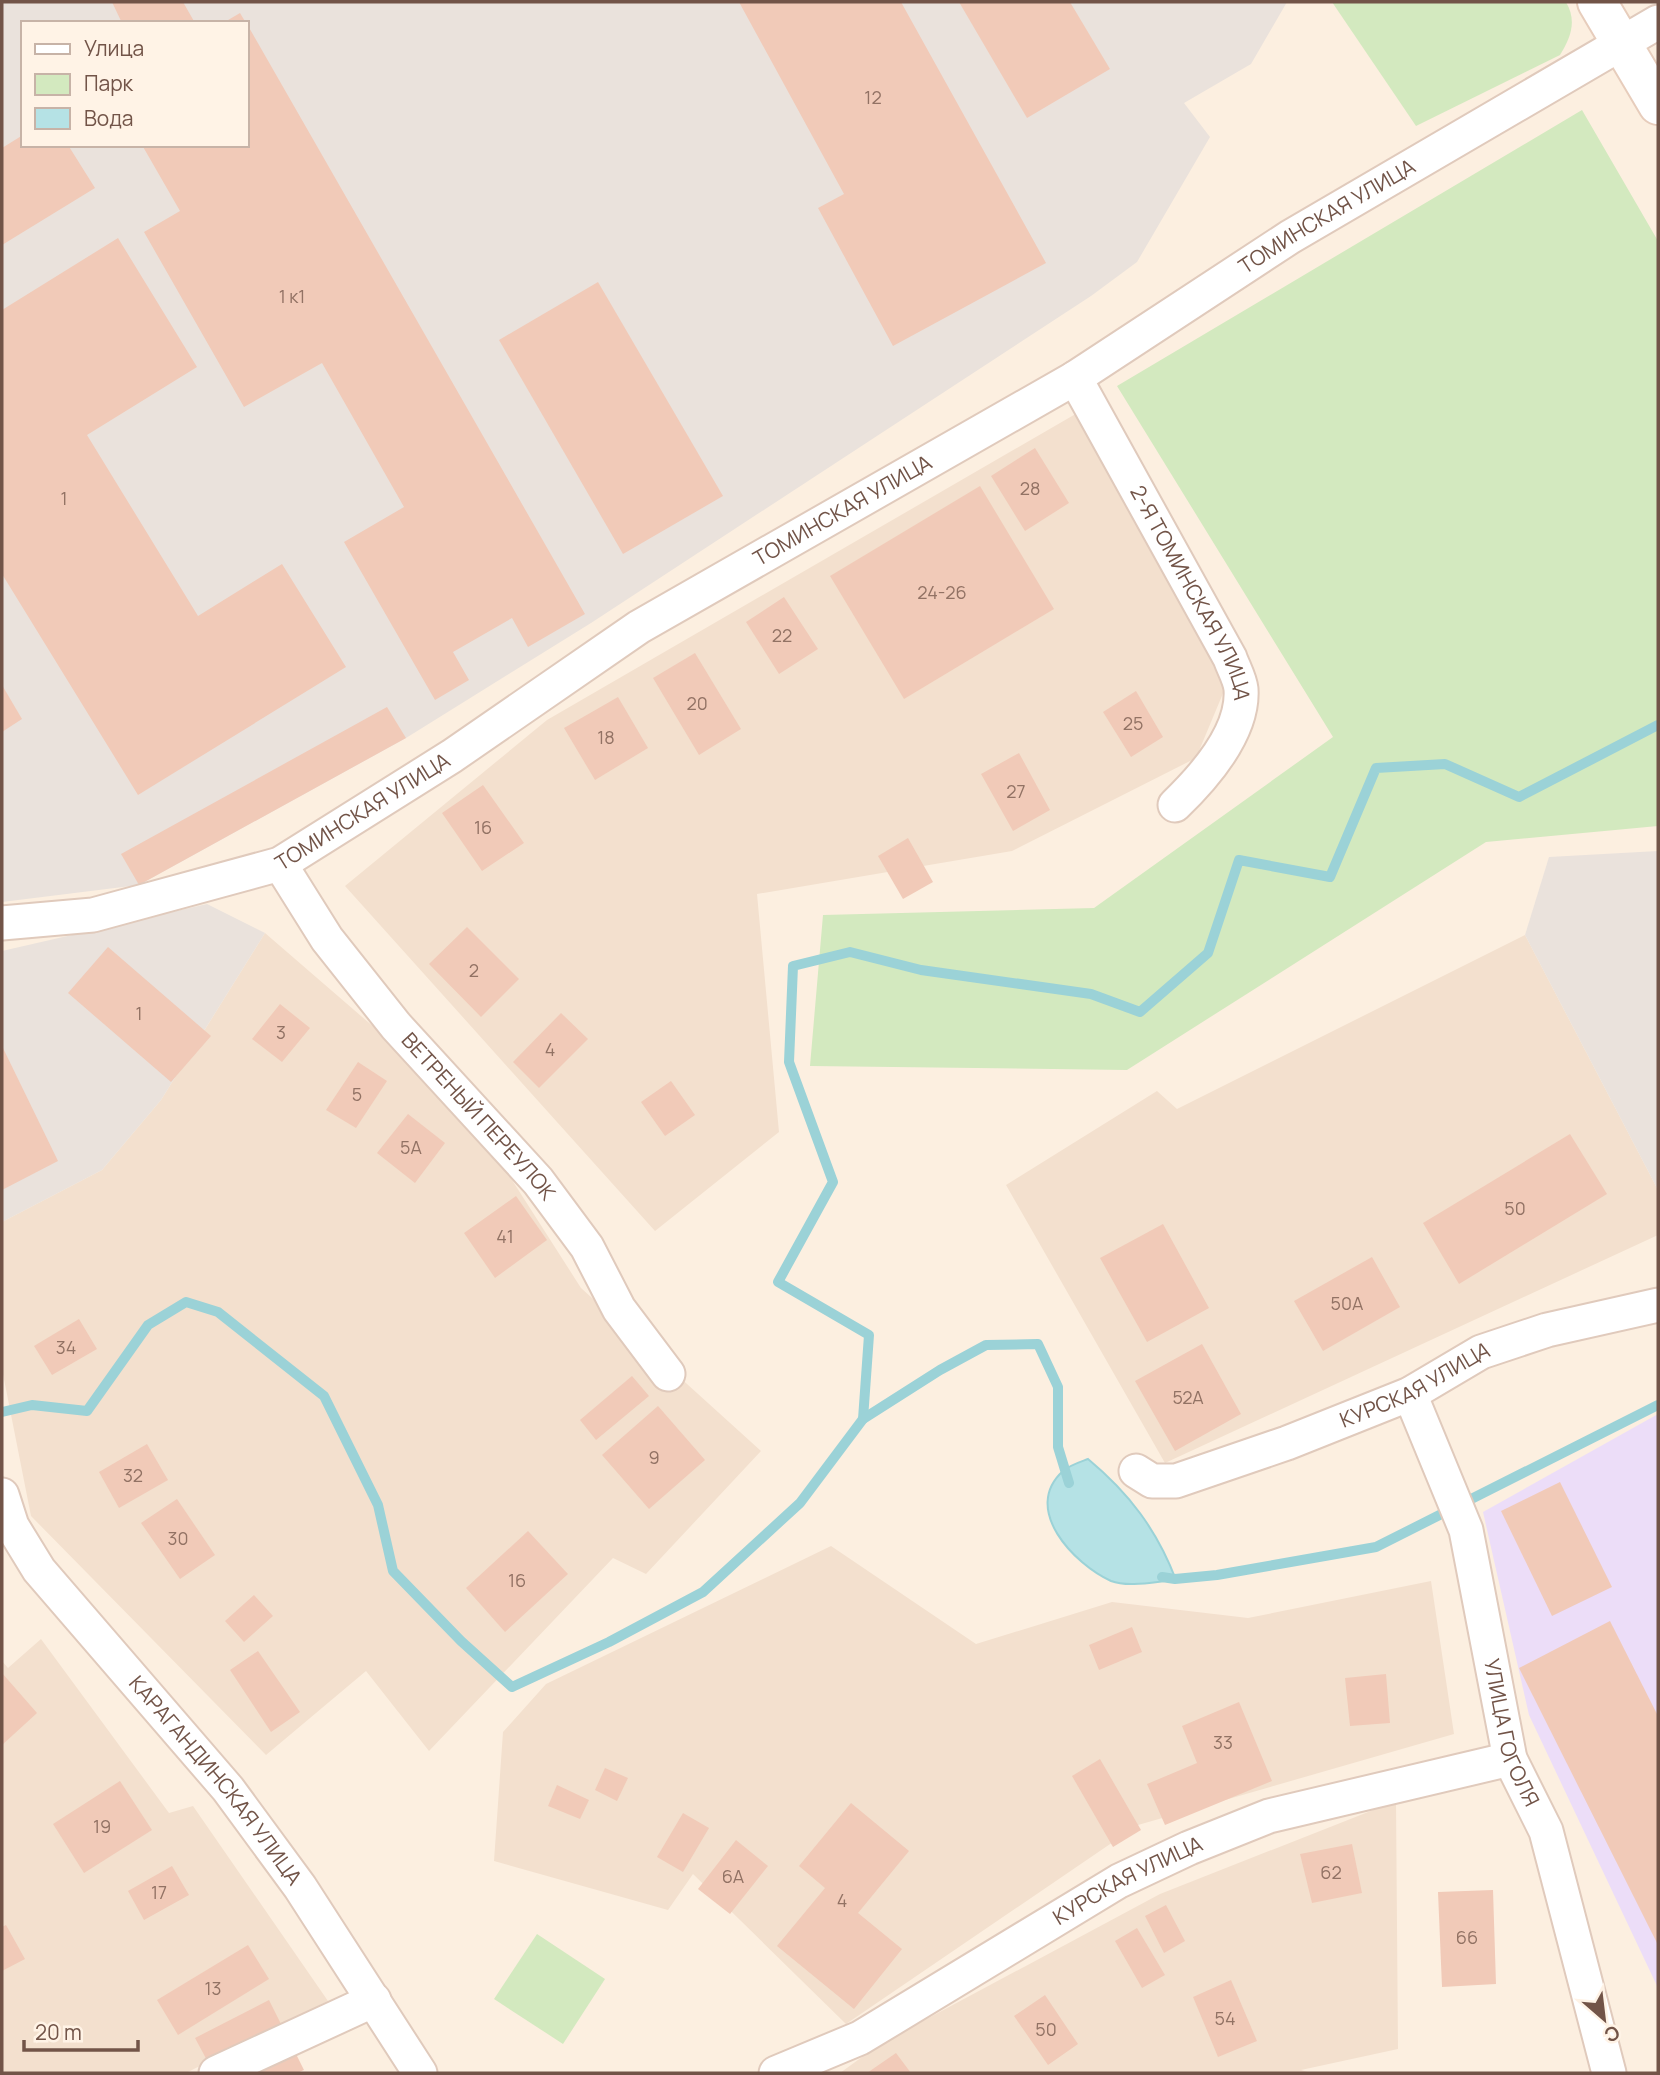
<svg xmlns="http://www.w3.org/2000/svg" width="1660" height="2075" font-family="Manrope,sans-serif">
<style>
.residential{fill:#f3e0ce}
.industrial{fill:#eae2dc;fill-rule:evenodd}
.education{fill:#ecddf8}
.green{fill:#d3e9bf}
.water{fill:#b5e2e5;stroke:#9bd2d7;stroke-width:2}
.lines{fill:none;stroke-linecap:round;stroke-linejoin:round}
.stream{stroke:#9bd2d7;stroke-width:10}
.building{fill:#f1cab8}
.street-casing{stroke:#e0cabc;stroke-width:37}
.secondary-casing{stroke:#e7cdbc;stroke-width:42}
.street{stroke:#fff;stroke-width:33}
.secondary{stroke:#fff;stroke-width:38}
.labels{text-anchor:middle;stroke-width:7;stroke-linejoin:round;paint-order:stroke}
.number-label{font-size:18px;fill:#927264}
.street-label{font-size:21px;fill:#725448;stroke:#fff3e6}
</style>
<rect width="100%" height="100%" fill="#fcefe0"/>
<g class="residential">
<polygon points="1079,412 1229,679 1196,758 1012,851 757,894 779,1132 655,1231 345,886 547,720"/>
<polygon points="265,933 464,1105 581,1288 761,1451 646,1574 613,1558 429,1751 366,1671 266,1755 31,1516 2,1369 2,1222 102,1170 161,1100"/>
<polygon points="1525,935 1658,1190 1658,1235 1165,1463 1006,1185 1157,1091 1177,1109"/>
<polygon points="831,1546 976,1644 1112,1602 1248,1618 1431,1581 1454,1734 1138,1825 846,2024 693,1874 668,1910 494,1861 503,1732 546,1684"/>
<polygon points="41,1639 169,1813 193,1806 328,2001 186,2073 2,2073 2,1661 8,1668"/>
<polygon points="1396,1801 1398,2049 1301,2070 1311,2073 840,2073 880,2044 1160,1894"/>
</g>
<g class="industrial">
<path d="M2,2H1287L1251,64L1184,103L1210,137L1137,262L1091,296L591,623L406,738L139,885L2,902ZM23,23H247V145H23Z"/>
<polygon points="1658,851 1658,1190 1525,935 1549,857"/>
<polygon points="207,904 265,933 161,1100 102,1170 2,1222 2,951"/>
</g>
<polygon class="education" points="1658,1414 1658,1988 1529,1715 1483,1512"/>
<g class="green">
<path d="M1332,2H1566C1577,21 1571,37 1560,55L1416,126Z"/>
<polygon points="1582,110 1658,241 1658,826 1486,842 1127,1070 810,1066 823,915 1094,908 1333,737 1117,386"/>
<polygon points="537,1934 605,1979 563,2044 494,1999"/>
</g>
<path class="water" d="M1088,1459C1129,1493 1157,1530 1176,1580C1158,1581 1129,1588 1111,1581C1074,1564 1021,1509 1063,1471C1070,1465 1080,1462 1088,1459Z"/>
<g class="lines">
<g class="stream">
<polyline points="2,1412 32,1405 87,1411 148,1325 186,1302 218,1312 324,1396 378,1505 393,1571 461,1641 512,1687 609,1642 703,1592 800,1503 863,1419 869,1335 778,1282 833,1182 789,1062 793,966 850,952 921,970 1091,994 1140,1012 1208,953 1239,860 1330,877 1376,768 1445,764 1519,797 1658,725"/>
<polyline points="863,1419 940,1370 986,1345 1038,1344 1058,1387 1058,1447 1069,1483"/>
<polyline points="1162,1577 1175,1579 1217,1575 1376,1547 1658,1405"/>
</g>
</g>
<g class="building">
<polygon points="112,2 183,2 195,23 122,23"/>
<polygon points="739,2 901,2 1046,263 893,346 818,208 844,194"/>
<polygon points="959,2 1070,2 1110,69 1027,118"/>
<polygon points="240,13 246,23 223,23"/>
<polygon points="247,24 585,614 528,647 512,618 453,652 469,680 435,700 344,542 404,507 322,363 244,407 144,232 180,211 142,145 247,145"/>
<polygon points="23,135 23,145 68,145 95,188 2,245 2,148"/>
<polygon points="118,238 197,367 87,435 198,616 282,564 346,667 138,795 2,574 2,310"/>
<polygon points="598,282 723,496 623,554 499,340"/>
<polygon points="1035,448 1069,503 1025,531 991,476"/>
<polygon points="980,486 1054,609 904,699 830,576"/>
<polygon points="784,597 818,649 779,674 746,622"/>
<polygon points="695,653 741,729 699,755 653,678"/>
<polygon points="2,685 22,719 2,732"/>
<polygon points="1136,691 1163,737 1131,757 1103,712"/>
<polygon points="618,697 648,748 595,780 564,728"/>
<polygon points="387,707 406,738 139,885 121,854"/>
<polygon points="1019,753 1050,810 1013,831 981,774"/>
<polygon points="483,785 524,843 482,871 442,813"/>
<polygon points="908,838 933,882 903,899 878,856"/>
<polygon points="467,927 519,979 481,1017 429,964"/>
<polygon points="108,947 211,1036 171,1082 68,993"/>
<polygon points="280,1004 310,1028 282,1062 252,1039"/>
<polygon points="561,1013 588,1039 539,1088 513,1062"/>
<polygon points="2,1046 58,1161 2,1190"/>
<polygon points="358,1062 387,1081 356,1128 326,1110"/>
<polygon points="671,1081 695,1115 665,1136 641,1102"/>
<polygon points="408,1114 445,1143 415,1183 377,1153"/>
<polygon points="1570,1134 1607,1194 1459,1284 1423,1223"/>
<polygon points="516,1196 547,1240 495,1278 464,1233"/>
<polygon points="1163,1224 1209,1308 1147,1342 1100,1258"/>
<polygon points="1372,1257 1400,1307 1323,1351 1294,1301"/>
<polygon points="79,1319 97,1349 52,1375 34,1346"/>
<polygon points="1202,1344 1241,1414 1175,1451 1135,1381"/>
<polygon points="632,1376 649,1396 596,1440 580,1420"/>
<polygon points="658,1406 705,1460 649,1509 602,1455"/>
<polygon points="147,1444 168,1480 119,1508 99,1472"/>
<polygon points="1560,1482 1612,1587 1552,1616 1501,1511"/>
<polygon points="177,1499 215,1555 180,1579 141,1523"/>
<polygon points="528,1531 568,1574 505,1632 466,1588"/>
<polygon points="254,1595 273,1616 244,1642 225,1621"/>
<polygon points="1610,1621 1658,1716 1658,1945 1519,1668"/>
<polygon points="1132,1627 1142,1652 1099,1670 1089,1645"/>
<polygon points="258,1651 300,1712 271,1732 230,1670"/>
<polygon points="2,1673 37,1713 2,1745"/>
<polygon points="1386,1674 1390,1723 1350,1726 1345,1678"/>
<polygon points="1239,1702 1272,1781 1165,1825 1147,1784 1197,1763 1182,1726"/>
<polygon points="1100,1759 1141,1830 1113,1847 1072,1776"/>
<polygon points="605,1768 628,1778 617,1801 595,1790"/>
<polygon points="120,1781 152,1830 84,1873 53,1824"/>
<polygon points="557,1785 589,1800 580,1819 548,1806"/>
<polygon points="851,1803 909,1851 858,1913 902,1949 854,2009 777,1946 825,1888 799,1866"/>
<polygon points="683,1813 709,1828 683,1872 657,1857"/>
<polygon points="736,1840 768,1866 730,1914 698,1889"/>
<polygon points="1352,1844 1362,1893 1312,1903 1300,1854"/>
<polygon points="172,1866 189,1895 144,1920 128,1891"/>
<polygon points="1493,1890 1496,1984 1442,1987 1438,1892"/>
<polygon points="1166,1905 1185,1941 1164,1953 1145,1916"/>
<polygon points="6,1925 25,1959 2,1971 2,1927"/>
<polygon points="1137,1928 1165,1975 1142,1988 1115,1941"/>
<polygon points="248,1945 269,1979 178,2035 157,2000"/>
<polygon points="1231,1980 1257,2041 1218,2057 1193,1997"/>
<polygon points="1045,1995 1078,2044 1048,2065 1014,2016"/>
<polygon points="269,2000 282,2026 209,2064 195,2038"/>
<polygon points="294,2050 304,2070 297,2073 249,2073"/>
<polygon points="896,2053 911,2073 867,2073"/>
</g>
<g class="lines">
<defs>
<g id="street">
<path id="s1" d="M1075,378L1230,658C1233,667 1240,679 1241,689C1244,732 1204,777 1175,805"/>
<path id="s2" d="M280,864L327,939L396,1026L538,1181L587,1247L619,1309L668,1374"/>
<path id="s3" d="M2,923L93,915L280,864L452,756L639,627L1075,378L1290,237L1658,22"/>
<path id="s4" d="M1410,1394L1466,1530L1510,1759L1546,1831L1609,2073"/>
<path id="s5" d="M1136,1471L1152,1481H1176L1287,1443L1410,1394L1481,1352L1547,1330L1658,1305"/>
<path id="s6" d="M2,1495L12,1526L39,1570L228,1789L300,1887L420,2073"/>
<polyline points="216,2073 374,2000"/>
<path id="s7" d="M776,2073L860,2038L1119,1881L1189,1848L1269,1816L1510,1759"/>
</g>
<polyline id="secondary" points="1597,2 1658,105"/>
</defs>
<use href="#street" class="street-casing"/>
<use href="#secondary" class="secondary-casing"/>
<use href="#street" class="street"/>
<use href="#secondary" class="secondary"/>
</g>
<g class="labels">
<g class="number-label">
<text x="873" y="104">12</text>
<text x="292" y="303">1 к1</text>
<text x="1030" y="495">28</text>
<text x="64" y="505">1</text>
<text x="942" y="599">24-26</text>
<text x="782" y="642">22</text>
<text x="697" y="710">20</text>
<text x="1133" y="730">25</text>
<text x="606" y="744">18</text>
<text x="1016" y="798">27</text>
<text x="483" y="834">16</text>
<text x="474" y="977">2</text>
<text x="139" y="1020">1</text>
<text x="281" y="1039">3</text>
<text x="550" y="1056">4</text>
<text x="357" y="1101">5</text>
<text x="411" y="1154">5А</text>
<text x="1515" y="1215">50</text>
<text x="505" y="1243">41</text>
<text x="1347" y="1310">50А</text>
<text x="66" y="1354">34</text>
<text x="1188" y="1404">52А</text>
<text x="654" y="1464">9</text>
<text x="133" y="1482">32</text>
<text x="178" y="1545">30</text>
<text x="517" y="1587">16</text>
<text x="1223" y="1749">33</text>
<text x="102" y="1833">19</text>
<text x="1331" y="1879">62</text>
<text x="733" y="1883">6А</text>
<text x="159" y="1899">17</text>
<text x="842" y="1907">4</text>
<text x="1467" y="1944">66</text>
<text x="213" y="1995">13</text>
<text x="1225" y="2025">54</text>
<text x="1046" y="2036">50</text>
</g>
<g class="street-label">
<text dy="7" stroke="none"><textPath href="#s3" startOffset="1517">ТОМИНСКАЯ УЛИЦА</textPath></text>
<text dy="7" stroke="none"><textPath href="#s3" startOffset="950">ТОМИНСКАЯ УЛИЦА</textPath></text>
<text dy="7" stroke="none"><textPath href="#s1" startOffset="245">2-Я ТОМИНСКАЯ УЛИЦА</textPath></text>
<text dy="7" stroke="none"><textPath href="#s3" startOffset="383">ТОМИНСКАЯ УЛИЦА</textPath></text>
<text dy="7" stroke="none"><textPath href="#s2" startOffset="322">ВЕТРЕНЫЙ ПЕРЕУЛОК</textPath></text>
<text dy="7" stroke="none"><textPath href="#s5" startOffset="301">КУРСКАЯ УЛИЦА</textPath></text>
<text dy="7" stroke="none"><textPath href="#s4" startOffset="355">УЛИЦА ГОГОЛЯ</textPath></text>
<text dy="7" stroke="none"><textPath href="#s6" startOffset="359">КАРАГАНДИНСКАЯ УЛИЦА</textPath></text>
<text dy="7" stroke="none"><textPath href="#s7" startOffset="402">КУРСКАЯ УЛИЦА</textPath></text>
</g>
</g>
<rect width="1660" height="2075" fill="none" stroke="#725448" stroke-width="7"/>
<rect x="21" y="21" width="228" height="126" fill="#fff3e6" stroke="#c7b3a7" stroke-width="2"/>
<rect x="35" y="44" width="35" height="10" fill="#ffffff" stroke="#c7b3a7" stroke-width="2"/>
<text x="84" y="56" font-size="21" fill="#725448">Улица</text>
<rect x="35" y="74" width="35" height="21" fill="#d3e9bf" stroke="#c7b3a7" stroke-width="2"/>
<text x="84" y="91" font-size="21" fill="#725448">Парк</text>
<rect x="35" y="108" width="35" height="21" fill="#b5e2e5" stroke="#c7b3a7" stroke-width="2"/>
<text x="84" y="126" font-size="21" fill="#725448">Вода</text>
<g transform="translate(1604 2019) rotate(152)" stroke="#fff3e6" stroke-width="5" paint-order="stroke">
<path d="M0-5L12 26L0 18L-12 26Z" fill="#725448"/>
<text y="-10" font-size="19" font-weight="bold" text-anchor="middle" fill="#725448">С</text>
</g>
<path d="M24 2040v10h114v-10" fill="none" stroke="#725448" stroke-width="3.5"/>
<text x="35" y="2040" font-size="21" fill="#725448" stroke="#fff3e6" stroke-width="5" paint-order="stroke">20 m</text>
</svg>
